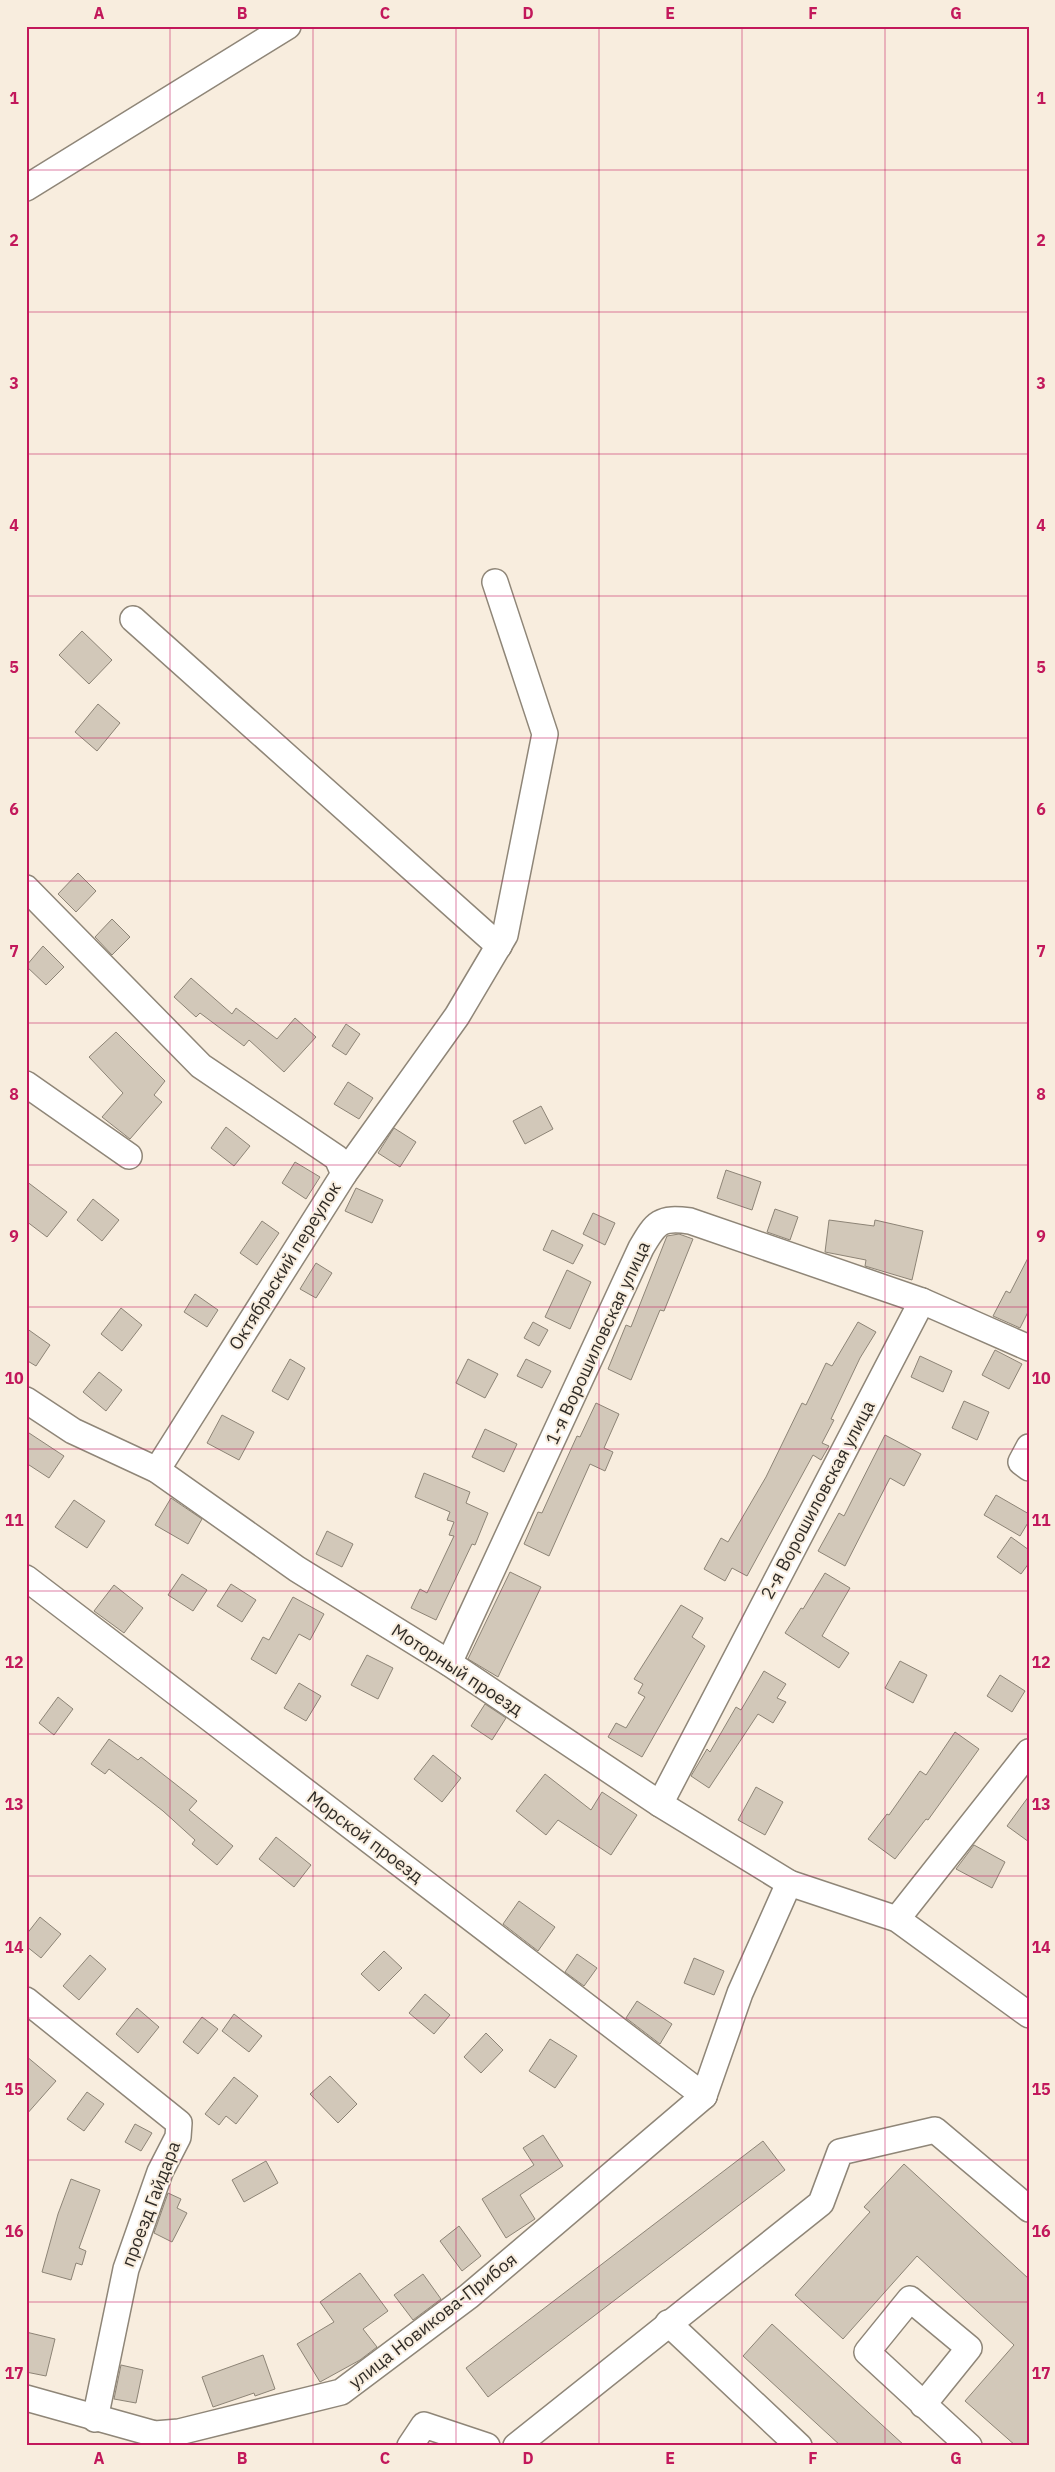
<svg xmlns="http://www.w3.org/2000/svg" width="1055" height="2472" font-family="'IBM Plex Sans',sans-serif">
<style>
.building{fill:#d2c8b9;stroke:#8d8476}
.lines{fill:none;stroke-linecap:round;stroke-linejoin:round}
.minor-casing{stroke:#8f8678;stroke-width:28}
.minor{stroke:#fff;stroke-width:25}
.grid{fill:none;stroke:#c2185b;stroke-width:1;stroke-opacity:0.55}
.labels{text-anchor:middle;stroke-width:4;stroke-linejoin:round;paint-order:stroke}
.street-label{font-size:18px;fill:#302c27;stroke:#f8edde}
.neatline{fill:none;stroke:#c2185b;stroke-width:2}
.grid-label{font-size:16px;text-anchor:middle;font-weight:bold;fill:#c2185b}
</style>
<rect width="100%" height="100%" fill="#f8edde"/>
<g class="building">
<polygon points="82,631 112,660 89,684 59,655"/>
<polygon points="98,704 120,723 97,751 75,732"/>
<polygon points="78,873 96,891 76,912 58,894"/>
<polygon points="112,919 130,937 112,955 95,937"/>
<polygon points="43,946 64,967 46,985 26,966"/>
<polygon points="191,978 232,1014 236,1008 277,1039 295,1018 316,1037 284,1072 249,1040 244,1046 200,1013 196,1017 174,997"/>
<polygon points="346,1024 360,1034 346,1055 332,1046"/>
<polygon points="116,1032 165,1081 154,1095 162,1102 130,1139 102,1117 123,1093 89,1057"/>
<polygon points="348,1082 373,1098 359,1119 334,1104"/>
<polygon points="541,1106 553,1129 525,1144 513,1121"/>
<polygon points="226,1127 250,1146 234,1166 211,1148"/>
<polygon points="394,1128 416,1142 400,1167 378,1153"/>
<polygon points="295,1162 320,1177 306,1199 282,1183"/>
<polygon points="726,1170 761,1182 752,1210 717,1198"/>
<polygon points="26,1181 67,1212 47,1237 26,1221"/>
<polygon points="356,1188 383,1200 372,1223 345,1211"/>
<polygon points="93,1199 119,1220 102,1241 77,1220"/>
<polygon points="775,1209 798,1217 790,1240 767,1232"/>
<polygon points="593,1213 615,1223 605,1245 583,1234"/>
<polygon points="829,1220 874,1226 875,1220 923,1231 912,1280 865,1266 866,1260 825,1252"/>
<polygon points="262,1221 279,1233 257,1265 240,1253"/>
<polygon points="552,1230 583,1245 573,1264 543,1250"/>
<polygon points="679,1234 693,1239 664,1311 660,1310 631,1380 608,1369 626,1325 631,1327 667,1236"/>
<polygon points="1029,1256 1029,1310 1020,1328 993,1316 1006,1291 1010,1293"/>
<polygon points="316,1263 332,1273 316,1298 300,1289"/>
<polygon points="567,1270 591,1282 570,1329 545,1317"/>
<polygon points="195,1294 218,1310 207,1327 184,1312"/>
<polygon points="121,1308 142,1325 122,1351 101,1334"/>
<polygon points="533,1322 548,1330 539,1346 524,1338"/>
<polygon points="858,1322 876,1332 860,1358 831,1419 834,1420 822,1443 829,1446 821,1460 813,1455 747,1576 732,1568 725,1581 704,1569 721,1538 728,1542 766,1477 802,1403 806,1405 826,1363 832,1366"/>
<polygon points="26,1328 50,1345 36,1366 26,1360"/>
<polygon points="995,1350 1022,1364 1009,1389 982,1375"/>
<polygon points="920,1356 952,1371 943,1392 911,1377"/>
<polygon points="290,1359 305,1368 288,1400 272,1391"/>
<polygon points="468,1359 498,1374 485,1398 456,1383"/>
<polygon points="526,1359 551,1371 542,1388 517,1376"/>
<polygon points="99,1372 122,1390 106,1411 83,1392"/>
<polygon points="964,1401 989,1412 977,1440 952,1428"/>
<polygon points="596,1403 619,1414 604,1448 613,1452 605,1471 590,1464 549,1556 524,1544 538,1512 542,1513 577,1436 580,1437"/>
<polygon points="222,1415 254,1432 239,1460 207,1443"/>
<polygon points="485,1429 517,1444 504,1472 472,1457"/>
<polygon points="26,1431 64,1456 49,1478 26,1463"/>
<polygon points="885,1435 921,1454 904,1486 890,1478 845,1566 818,1551 839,1513 844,1516"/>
<polygon points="424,1473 470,1492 466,1503 488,1513 475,1545 472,1544 436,1620 411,1608 420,1589 427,1593 454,1536 449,1535 454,1522 447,1520 450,1512 415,1497"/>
<polygon points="996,1495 1029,1514 1029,1521 1020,1536 984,1515"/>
<polygon points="171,1498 202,1519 188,1544 155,1525"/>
<polygon points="74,1500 105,1521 87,1548 55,1527"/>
<polygon points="327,1531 353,1544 342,1567 316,1554"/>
<polygon points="1011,1537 1029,1550 1029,1563 1021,1574 997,1557"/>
<polygon points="510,1572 541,1587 498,1677 468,1659"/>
<polygon points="825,1573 850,1588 822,1636 849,1653 839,1668 785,1633 801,1608 803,1609"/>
<polygon points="182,1574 207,1590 193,1611 168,1595"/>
<polygon points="231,1584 256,1600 242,1622 217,1606"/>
<polygon points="114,1585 143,1608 124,1633 94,1611"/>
<polygon points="293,1597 324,1614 310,1640 299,1634 276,1674 251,1659 263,1637 269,1640"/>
<polygon points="681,1605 703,1618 692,1637 705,1646 642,1757 608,1737 616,1723 626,1728 645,1697 638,1693 643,1684 634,1679"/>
<polygon points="367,1655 393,1668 378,1699 351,1685"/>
<polygon points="900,1661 927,1675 913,1703 885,1688"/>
<polygon points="764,1671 786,1684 777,1698 786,1702 773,1723 758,1714 709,1788 691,1776 707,1749 710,1752 736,1707 741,1710"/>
<polygon points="1000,1675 1025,1691 1012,1712 987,1696"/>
<polygon points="299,1683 321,1696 306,1721 284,1708"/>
<polygon points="58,1697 73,1709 54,1735 39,1723"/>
<polygon points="485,1704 506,1718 492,1740 471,1726"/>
<polygon points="955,1732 979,1749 928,1820 926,1819 895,1859 868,1839 887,1814 889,1815 920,1771 926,1775"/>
<polygon points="109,1739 138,1760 141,1757 197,1801 189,1810 233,1846 217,1865 192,1844 195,1840 163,1811 109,1769 105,1774 91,1764"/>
<polygon points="433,1755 461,1778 442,1802 414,1779"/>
<polygon points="545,1774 591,1810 602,1792 637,1815 611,1855 558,1820 546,1835 516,1811"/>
<polygon points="756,1787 783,1802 765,1835 738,1820"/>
<polygon points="1029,1796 1029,1842 1007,1826"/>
<polygon points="276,1837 311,1865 294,1887 259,1859"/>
<polygon points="974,1845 1005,1862 992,1888 956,1869"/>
<polygon points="519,1901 555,1927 538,1951 503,1924"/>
<polygon points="40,1917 61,1934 41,1958 26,1946 26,1935"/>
<polygon points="384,1951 402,1968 379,1991 361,1974"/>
<polygon points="577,1954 597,1968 584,1986 565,1972"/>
<polygon points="90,1955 106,1969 79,2000 63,1986"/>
<polygon points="694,1958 724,1971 714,1995 684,1983"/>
<polygon points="425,1994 450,2015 434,2034 409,2013"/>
<polygon points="637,2001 672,2024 660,2044 626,2018"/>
<polygon points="137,2008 159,2027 138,2053 116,2034"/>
<polygon points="234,2014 262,2036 249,2052 222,2031"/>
<polygon points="202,2017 218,2029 198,2054 183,2042"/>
<polygon points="486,2033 503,2050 481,2073 464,2057"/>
<polygon points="550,2039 577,2056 555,2088 529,2071"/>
<polygon points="26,2056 56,2081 26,2115"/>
<polygon points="330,2076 357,2104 338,2123 310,2094"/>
<polygon points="234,2077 258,2096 236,2124 226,2116 219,2125 205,2114"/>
<polygon points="87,2092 104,2104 84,2131 67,2119"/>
<polygon points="135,2124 152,2133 141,2151 125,2142"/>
<polygon points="543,2135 563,2166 520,2195 535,2219 506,2238 482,2199 534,2165 523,2148"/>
<polygon points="763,2141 785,2170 488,2397 466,2368"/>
<polygon points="266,2161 278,2183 244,2202 232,2180"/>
<polygon points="904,2164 1029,2279 1029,2446 1016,2446 965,2401 1014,2345 917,2256 843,2339 795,2295 870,2212 864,2207"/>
<polygon points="71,2179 100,2190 79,2248 86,2251 82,2265 76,2263 71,2280 42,2272 58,2214"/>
<polygon points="168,2193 181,2199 177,2208 187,2213 172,2242 154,2233"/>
<polygon points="459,2226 481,2256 462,2271 440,2241"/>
<polygon points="360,2273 388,2311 363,2329 377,2347 360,2360 320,2382 297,2344 334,2322 320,2302"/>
<polygon points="423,2274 441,2299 413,2320 394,2295"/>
<polygon points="772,2324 905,2446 841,2446 743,2356"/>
<polygon points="26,2332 55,2339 46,2376 26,2372"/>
<polygon points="263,2355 275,2389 255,2396 254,2393 213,2407 202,2377"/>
<polygon points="121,2365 143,2370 136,2403 114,2399"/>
</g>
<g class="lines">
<defs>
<g id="minor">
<polyline points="26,188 288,26"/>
<polyline points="133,619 499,946"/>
<polyline points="26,888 201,1066 337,1158 344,1174 157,1470"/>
<polyline points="26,1084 129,1156"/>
<polyline points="344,1174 457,1016 505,935 545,734 495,582"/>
<polyline points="26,1400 73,1431 157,1470 297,1569 449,1663 660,1804 789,1883 897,1919 1029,2015"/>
<polyline points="1029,1447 1021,1462 1029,1468"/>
<polyline points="26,1578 704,2096"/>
<path d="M449,1663L641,1248C656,1222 660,1217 690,1221L922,1301"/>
<polyline points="660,1804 922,1301 1029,1348"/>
<polyline points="897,1919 1029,1752"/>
<polyline points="26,2000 179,2123 178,2137 160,2172 126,2269 95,2419"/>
<polyline points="704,2096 740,1993 789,1883"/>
<polyline points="668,2323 799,2446"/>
<polyline points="26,2398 155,2434 179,2432 341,2392 469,2296 704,2096"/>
<polyline points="923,2405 969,2348 910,2299 867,2352 969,2446"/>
<polyline points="410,2446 424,2425 487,2446"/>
<polyline points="516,2446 821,2203 840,2152 935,2130 1029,2209"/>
</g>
</defs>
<use href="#minor" class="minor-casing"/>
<use href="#minor" class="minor"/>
</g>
<path class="grid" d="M170,26V2446M313,26V2446M456,26V2446M599,26V2446M742,26V2446M885,26V2446M26,170H1029M26,312H1029M26,454H1029M26,596H1029M26,738H1029M26,881H1029M26,1023H1029M26,1165H1029M26,1307H1029M26,1449H1029M26,1591H1029M26,1734H1029M26,1876H1029M26,2018H1029M26,2160H1029M26,2302H1029"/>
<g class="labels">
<g class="street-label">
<text transform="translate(285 1266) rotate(-58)" y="6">Октябрьский переулок</text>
<text transform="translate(598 1343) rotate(-65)" y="6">1-я Ворошиловская улица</text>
<text transform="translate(818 1500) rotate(-62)" y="6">2-я Ворошиловская улица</text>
<text transform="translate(457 1670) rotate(33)" y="6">Моторный проезд</text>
<text transform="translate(365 1837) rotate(37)" y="6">Морской проезд</text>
<text transform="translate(151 2204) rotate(-69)" y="6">проезд Гайдара</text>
<text transform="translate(433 2321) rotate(-38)" y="6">улица Новикова-Прибоя</text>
</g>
</g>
<rect width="1055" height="2472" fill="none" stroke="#f8edde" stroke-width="55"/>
<rect x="28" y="28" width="1000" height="2416" class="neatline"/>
<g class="grid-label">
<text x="99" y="19">A</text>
<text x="242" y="19">B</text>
<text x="385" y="19">C</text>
<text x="528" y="19">D</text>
<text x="670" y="19">E</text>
<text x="813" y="19">F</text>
<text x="956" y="19">G</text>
<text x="14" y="104">1</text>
<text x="1041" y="104">1</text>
<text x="14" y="246">2</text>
<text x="1041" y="246">2</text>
<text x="14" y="389">3</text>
<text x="1041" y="389">3</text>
<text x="14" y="531">4</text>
<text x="1041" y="531">4</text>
<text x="14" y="673">5</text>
<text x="1041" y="673">5</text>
<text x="14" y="815">6</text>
<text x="1041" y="815">6</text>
<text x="14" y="957">7</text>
<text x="1041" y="957">7</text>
<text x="14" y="1100">8</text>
<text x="1041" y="1100">8</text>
<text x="14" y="1242">9</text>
<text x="1041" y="1242">9</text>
<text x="14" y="1384">10</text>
<text x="1041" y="1384">10</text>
<text x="14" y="1526">11</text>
<text x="1041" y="1526">11</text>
<text x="14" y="1668">12</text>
<text x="1041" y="1668">12</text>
<text x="14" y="1810">13</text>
<text x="1041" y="1810">13</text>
<text x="14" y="1953">14</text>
<text x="1041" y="1953">14</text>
<text x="14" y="2095">15</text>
<text x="1041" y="2095">15</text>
<text x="14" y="2237">16</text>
<text x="1041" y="2237">16</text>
<text x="14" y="2379">17</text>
<text x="1041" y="2379">17</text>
<text x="99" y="2464">A</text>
<text x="242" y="2464">B</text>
<text x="385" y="2464">C</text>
<text x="528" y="2464">D</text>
<text x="670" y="2464">E</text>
<text x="813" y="2464">F</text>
<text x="956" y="2464">G</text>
</g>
</svg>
